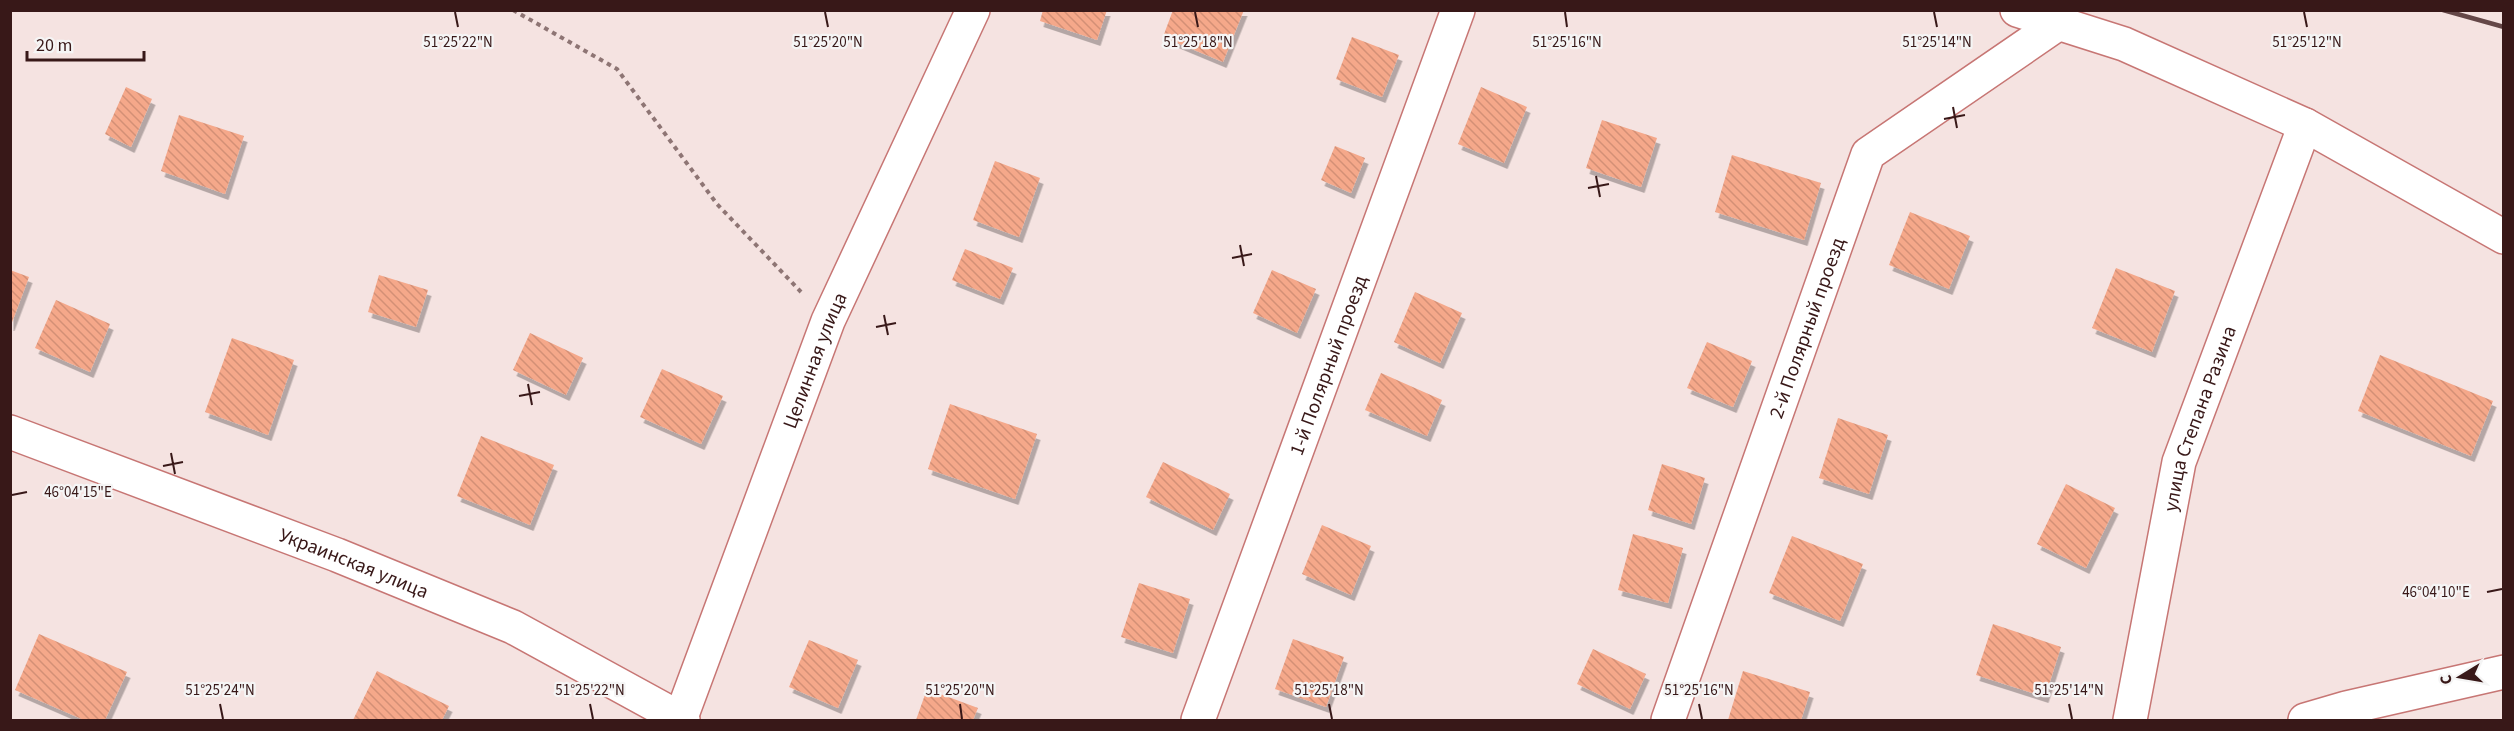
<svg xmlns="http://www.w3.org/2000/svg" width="2514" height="731" font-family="'Source Sans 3',sans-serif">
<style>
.building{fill:url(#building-back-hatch);filter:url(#shadow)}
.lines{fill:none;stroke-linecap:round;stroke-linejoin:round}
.street-casing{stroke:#c77674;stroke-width:36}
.secondary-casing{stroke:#c77674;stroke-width:36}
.path{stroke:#8e7574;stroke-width:4;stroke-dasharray:4.5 4.5;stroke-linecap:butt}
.street{stroke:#fff;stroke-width:33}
.secondary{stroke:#fff;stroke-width:33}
.rail{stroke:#644747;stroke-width:4.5}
.ticks{fill:none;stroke:#381818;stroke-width:2}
.labels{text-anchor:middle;stroke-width:4.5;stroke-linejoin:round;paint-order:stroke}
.street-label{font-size:20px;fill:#381818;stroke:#f5f5f5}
.ticks-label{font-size:15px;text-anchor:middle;fill:#381818;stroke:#f5f5f5;stroke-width:4.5;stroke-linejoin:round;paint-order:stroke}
</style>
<defs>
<pattern id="building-back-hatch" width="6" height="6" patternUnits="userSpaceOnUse" patternTransform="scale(1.5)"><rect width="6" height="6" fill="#f5a88a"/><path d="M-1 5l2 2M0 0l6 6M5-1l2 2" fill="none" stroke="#d39076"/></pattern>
<filter id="shadow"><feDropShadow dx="3.5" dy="6" stdDeviation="0" flood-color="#0004"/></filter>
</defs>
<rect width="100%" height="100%" fill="#f5e3e1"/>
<g class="building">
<polygon points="1043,10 1107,10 1097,40 1040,21"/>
<polygon points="1173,10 1244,10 1223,62 1163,37"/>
<polygon points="1352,37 1399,55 1382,97 1336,79"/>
<polygon points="126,87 152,99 131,147 105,134"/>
<polygon points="1481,87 1527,107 1504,163 1458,144"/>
<polygon points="179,115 244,136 225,194 161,171"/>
<polygon points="1602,120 1657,138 1641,187 1586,168"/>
<polygon points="1335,146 1365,158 1351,193 1321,180"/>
<polygon points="1732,155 1821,183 1804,240 1715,212"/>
<polygon points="995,161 1040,178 1019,237 973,220"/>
<polygon points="1910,212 1970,236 1949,289 1889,265"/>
<polygon points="965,249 1013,268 1000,299 952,280"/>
<polygon points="2116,268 2175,291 2152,352 2092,328"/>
<polygon points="10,270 29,277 11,325 10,325"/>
<polygon points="1272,270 1316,289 1297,333 1253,313"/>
<polygon points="379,275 428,290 416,327 368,312"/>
<polygon points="1415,292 1462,313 1440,363 1394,342"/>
<polygon points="56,300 110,324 90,372 35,348"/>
<polygon points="530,333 583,358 566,395 513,370"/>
<polygon points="232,338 294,360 268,435 205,412"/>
<polygon points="1707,342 1752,361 1733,407 1687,388"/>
<polygon points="2380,355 2493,401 2471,456 2358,411"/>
<polygon points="662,369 723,396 701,444 640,417"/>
<polygon points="1381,373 1442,400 1427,436 1365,410"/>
<polygon points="950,404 1037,434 1015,499 928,469"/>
<polygon points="1838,418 1888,435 1869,494 1819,478"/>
<polygon points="481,436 554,465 530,525 457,496"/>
<polygon points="1163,462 1230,494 1213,530 1146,497"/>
<polygon points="1662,464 1705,478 1691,524 1648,510"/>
<polygon points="2066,484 2115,508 2086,568 2037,544"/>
<polygon points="1322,525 1371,546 1351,595 1302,574"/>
<polygon points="1633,534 1683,548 1668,603 1618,590"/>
<polygon points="1792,536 1863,564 1840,621 1769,593"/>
<polygon points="1139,583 1190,599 1173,653 1121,637"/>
<polygon points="1993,624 2061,647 2045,697 1976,675"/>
<polygon points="39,634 127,672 105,720 84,720 15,690"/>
<polygon points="1293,639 1344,657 1326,707 1275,689"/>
<polygon points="809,640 858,660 838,708 789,687"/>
<polygon points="1593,649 1646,674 1630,709 1577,684"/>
<polygon points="377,671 449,706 442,720 353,720"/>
<polygon points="1743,671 1810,692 1801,720 1728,720"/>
<polygon points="927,689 978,708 973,720 916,720"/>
</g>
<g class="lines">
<defs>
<g id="street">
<polyline points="2017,10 2124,44 2305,125 2504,237"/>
<path id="s1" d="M680,720L828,321L973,10"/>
<path id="s2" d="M1198,720L1458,10"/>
<path id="s3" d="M1668,720L1868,154L2059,23"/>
<path id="s4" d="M2130,720L2179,462L2305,125"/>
</g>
<g id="secondary">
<path id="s5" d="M10,432L337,555L513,627L683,720"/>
<polyline points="2305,720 2346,708 2504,672"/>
</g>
</defs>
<use href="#street" class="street-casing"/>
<use href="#secondary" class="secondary-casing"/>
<polyline class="path" points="513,10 617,69 717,204 801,292"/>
<use href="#street" class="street"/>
<use href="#secondary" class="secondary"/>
<polyline class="rail" points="2443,10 2504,27"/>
</g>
<path class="ticks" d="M455,12L458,27M825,12L828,27M1195,12L1198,27M1565,12L1567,27M1934,12L1937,27M2304,12L2307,27M1953,107L1957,128M1944,119L1965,115M1596,176L1600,197M1588,188L1609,184M1240,245L1244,266M1232,258L1252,254M884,315L888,335M876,327L896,323M528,384L532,405M519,396L540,392M171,453L175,474M163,466L183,462M12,495L27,492M2487,592L2502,589M220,704L223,719M590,704L593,719M960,704L962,719M1329,704L1332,719M1699,704L1702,719M2069,704L2072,719"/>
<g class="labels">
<g class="street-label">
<text dy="7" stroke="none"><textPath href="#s3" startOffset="416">2-й Полярный проезд</textPath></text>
<text dy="7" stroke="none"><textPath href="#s1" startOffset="384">Целинная улица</textPath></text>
<text dy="7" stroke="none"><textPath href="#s2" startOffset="378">1-й Полярный проезд</textPath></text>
<text dy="7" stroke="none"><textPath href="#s4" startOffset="310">улица Степана Разина</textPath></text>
<text dy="7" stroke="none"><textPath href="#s5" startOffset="368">Украинская улица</textPath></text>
</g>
</g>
<g class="ticks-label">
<text x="458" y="47">51°25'22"N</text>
<text x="828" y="47">51°25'20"N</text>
<text x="1198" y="47">51°25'18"N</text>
<text x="1567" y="47">51°25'16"N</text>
<text x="1937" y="47">51°25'14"N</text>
<text x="2307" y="47">51°25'12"N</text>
<text x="78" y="497">46°04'15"E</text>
<text x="2436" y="597">46°04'10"E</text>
<text x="220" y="695">51°25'24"N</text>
<text x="590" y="695">51°25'22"N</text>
<text x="960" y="695">51°25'20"N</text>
<text x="1329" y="695">51°25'18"N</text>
<text x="1699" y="695">51°25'16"N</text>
<text x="2069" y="695">51°25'14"N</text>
</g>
<rect width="2514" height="731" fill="none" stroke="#381818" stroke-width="24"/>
<g transform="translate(2460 677) rotate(259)" stroke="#f5f5f5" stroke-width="4.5" paint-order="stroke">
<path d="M0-4.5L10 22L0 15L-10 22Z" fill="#381818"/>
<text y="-9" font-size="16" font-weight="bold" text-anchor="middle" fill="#381818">С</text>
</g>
<path d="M27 51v9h117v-9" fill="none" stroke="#381818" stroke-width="3"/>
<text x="36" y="51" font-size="18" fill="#381818" stroke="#f5f5f5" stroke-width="4.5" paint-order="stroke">20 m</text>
</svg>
